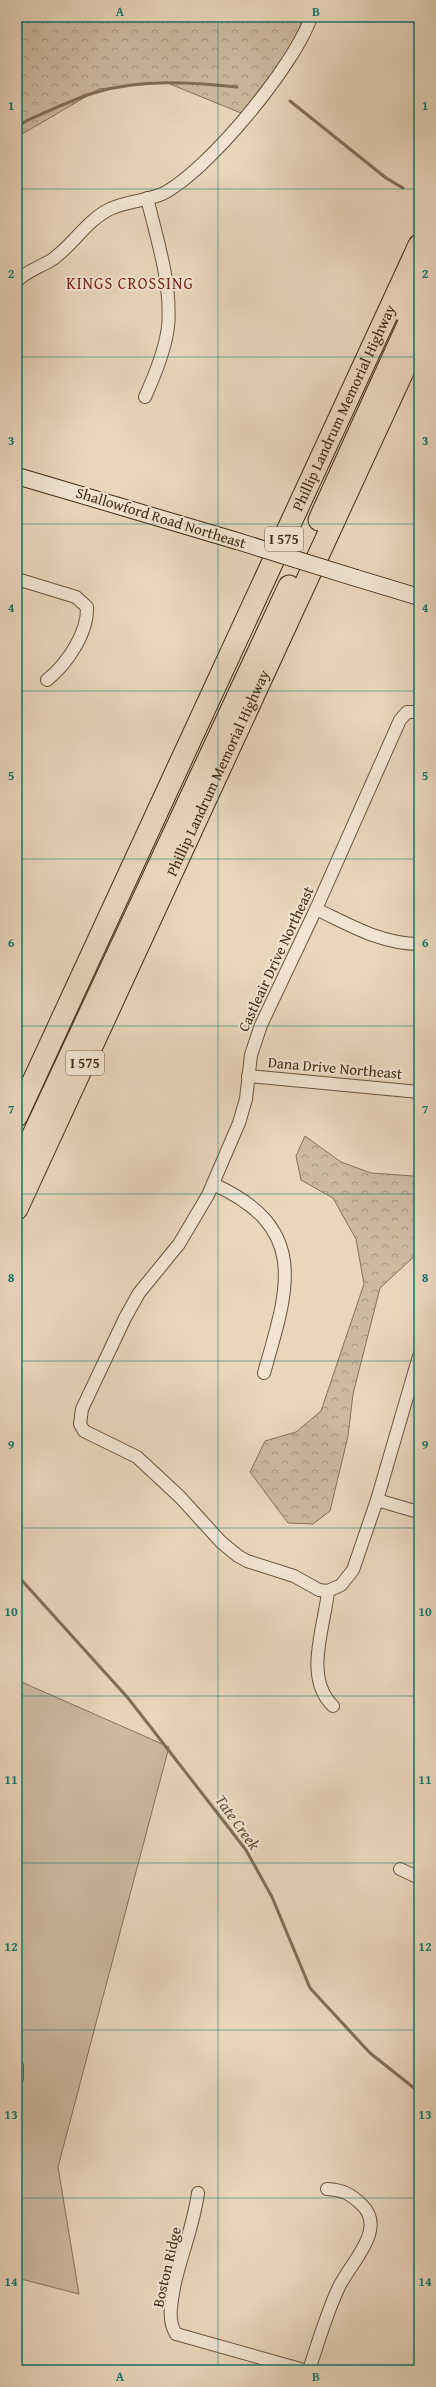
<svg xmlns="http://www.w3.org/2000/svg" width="436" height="2387" font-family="'Gentium Book Plus',serif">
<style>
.green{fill:#ccb99f;stroke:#867159}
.forest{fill:url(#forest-crowns);stroke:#867159}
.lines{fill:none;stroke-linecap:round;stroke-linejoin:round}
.stream{stroke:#836d56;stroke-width:3}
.street-casing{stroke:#6a543d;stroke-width:14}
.secondary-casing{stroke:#402913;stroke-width:18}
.highway-casing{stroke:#402913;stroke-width:23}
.street{stroke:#f1e4d3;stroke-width:12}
.secondary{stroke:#f1e4d3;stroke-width:16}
.highway{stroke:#e9d6bc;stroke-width:21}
.secondary-bridge-casing{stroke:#402913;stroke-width:18;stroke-linecap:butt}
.secondary-bridge{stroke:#f1e4d3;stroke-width:16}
.grid{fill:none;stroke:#0f766e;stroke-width:1;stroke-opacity:0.55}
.labels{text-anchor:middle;stroke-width:4;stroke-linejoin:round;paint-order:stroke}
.shield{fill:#f1e4d3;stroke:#75614d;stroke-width:1}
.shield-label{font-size:14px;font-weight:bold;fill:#402913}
.street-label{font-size:15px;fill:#402913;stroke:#f1e4d3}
.neighbourhood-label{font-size:16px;letter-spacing:1px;fill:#7a1f14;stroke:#f1e4d3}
.water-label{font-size:16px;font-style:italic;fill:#624b35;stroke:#f1e4d3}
.neatline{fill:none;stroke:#0f766e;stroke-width:1.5}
.grid-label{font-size:13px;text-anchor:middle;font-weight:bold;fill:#0f766e}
</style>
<defs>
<pattern id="forest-crowns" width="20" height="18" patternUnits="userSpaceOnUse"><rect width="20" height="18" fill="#ccb99f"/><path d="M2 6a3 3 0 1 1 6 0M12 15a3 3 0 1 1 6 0" fill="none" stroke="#a79680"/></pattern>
</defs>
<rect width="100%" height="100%" fill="#e9d6bc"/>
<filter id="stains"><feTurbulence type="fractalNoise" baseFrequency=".005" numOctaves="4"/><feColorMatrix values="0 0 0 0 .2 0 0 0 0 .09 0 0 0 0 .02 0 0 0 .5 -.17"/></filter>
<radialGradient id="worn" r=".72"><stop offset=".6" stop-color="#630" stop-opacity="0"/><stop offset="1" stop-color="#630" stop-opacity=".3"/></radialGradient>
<polygon class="green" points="17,1680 169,1747 58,2167 79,2294 17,2278"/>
<g class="forest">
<polygon points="17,17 303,17 295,43 241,113 165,82 99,89 17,137"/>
<polygon points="305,1136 341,1162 371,1173 413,1176 419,1170 419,1252 380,1288 353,1394 348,1436 330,1511 313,1524 288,1523 250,1472 265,1441 296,1432 321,1411 364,1284 356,1239 333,1198 301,1180 296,1156"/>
</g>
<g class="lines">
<g class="stream">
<polyline points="290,101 386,178 403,188"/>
<path d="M17,127L26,121C49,111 73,99 97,92C142,79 191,82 237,87"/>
<polyline points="17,1575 128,1698 246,1850 272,1897 310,1988 370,2053 419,2092"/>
</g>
<defs>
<g id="street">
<path d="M17,281C26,271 41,267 53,259C73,245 87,220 110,209C126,201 146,201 162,194C207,172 295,65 311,17"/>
<path d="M145,397C155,375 165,351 168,327C172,285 157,239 147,198"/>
<path d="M17,579L76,597L87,607C88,633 67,664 47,680"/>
<polyline points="419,712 407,712 400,720 316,909 261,1025 251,1055 246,1099 239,1123 208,1195 179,1244 139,1293 125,1318 82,1409 80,1424 84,1431 137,1457 180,1497 221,1542 238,1556 247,1561 294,1576 319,1590 328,1591 341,1585 353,1570 377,1500 419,1356"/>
<path d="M316,909C350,925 381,944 419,944"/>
<polyline points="248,1076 419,1092"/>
<path d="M213,1184C311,1228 288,1289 264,1373"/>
<polyline points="377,1500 418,1512"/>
<path d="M328,1591C325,1626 303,1677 333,1706"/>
<polyline points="400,1869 419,1878"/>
<polyline points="17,2066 17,2078"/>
<path d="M198,2193C193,2232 174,2270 171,2308C170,2317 171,2326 176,2334L304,2370"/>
<path d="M309,2370C318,2343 326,2315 338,2289C348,2265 388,2230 362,2205C351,2194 343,2190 327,2189"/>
</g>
<g id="secondary">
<polyline points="17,476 237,541"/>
<polyline points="356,578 419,597"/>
</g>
<g id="highway">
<polyline points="404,312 419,280"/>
<polyline points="319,520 419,300"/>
<path id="s1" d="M17,1116L419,245"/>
<polyline points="17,1169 289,586"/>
<path id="s2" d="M17,1209L419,337"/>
</g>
</defs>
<use href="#street" class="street-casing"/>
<use href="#secondary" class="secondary-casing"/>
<use href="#highway" class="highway-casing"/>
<use href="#street" class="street"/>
<use href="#secondary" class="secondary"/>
<use href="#highway" class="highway"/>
<defs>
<polyline id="secondary-bridge" points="237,541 356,578"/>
</defs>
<use href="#secondary-bridge" class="secondary-bridge-casing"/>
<use href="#secondary-bridge" class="secondary-bridge"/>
</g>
<path class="grid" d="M218,17V2370M17,189H419M17,357H419M17,524H419M17,691H419M17,859H419M17,1026H419M17,1194H419M17,1361H419M17,1528H419M17,1696H419M17,1863H419M17,2030H419M17,2198H419"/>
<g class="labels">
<g class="shield">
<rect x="265" y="527" width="38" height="24" rx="3"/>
<rect x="66" y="1051" width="38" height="24" rx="3"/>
</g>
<g class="shield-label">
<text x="284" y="544">I 575</text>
<text x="85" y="1068">I 575</text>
</g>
<g class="street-label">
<text dy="5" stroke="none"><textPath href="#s1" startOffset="780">Phillip Landrum Memorial Highway</textPath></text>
<text transform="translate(161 518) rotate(17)" y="5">Shallowford Road Northeast</text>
<text dy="5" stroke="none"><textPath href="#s2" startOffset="480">Phillip Landrum Memorial Highway</textPath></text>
<text transform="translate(276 959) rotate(-65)" y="5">Castleair Drive Northeast</text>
<text transform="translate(335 1068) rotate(5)" y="5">Dana Drive Northeast</text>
<text transform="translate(167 2267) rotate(-77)" y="5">Boston Ridge</text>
</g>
<g class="neighbourhood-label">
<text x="130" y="289">KINGS CROSSING</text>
</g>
<g class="water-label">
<text transform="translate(238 1822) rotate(54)" y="6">Tate Creek</text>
</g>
</g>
<rect width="436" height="2387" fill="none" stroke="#e9d6bc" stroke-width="44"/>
<rect x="22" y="22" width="392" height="2343" class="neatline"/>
<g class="grid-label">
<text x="120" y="16">A</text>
<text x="316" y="16">B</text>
<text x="11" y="110">1</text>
<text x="425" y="110">1</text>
<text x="11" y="278">2</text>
<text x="425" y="278">2</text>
<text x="11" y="445">3</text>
<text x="425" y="445">3</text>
<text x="11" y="612">4</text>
<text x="425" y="612">4</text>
<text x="11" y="780">5</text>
<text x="425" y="780">5</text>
<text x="11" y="947">6</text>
<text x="425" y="947">6</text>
<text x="11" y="1114">7</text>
<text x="425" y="1114">7</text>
<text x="11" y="1282">8</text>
<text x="425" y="1282">8</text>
<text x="11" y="1449">9</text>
<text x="425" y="1449">9</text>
<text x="11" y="1616">10</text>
<text x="425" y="1616">10</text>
<text x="11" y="1784">11</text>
<text x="425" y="1784">11</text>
<text x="11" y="1951">12</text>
<text x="425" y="1951">12</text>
<text x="11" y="2119">13</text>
<text x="425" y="2119">13</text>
<text x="11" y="2286">14</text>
<text x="425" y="2286">14</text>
<text x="120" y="2381">A</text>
<text x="316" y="2381">B</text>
</g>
<rect width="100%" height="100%" filter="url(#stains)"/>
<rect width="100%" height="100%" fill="url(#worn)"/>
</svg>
